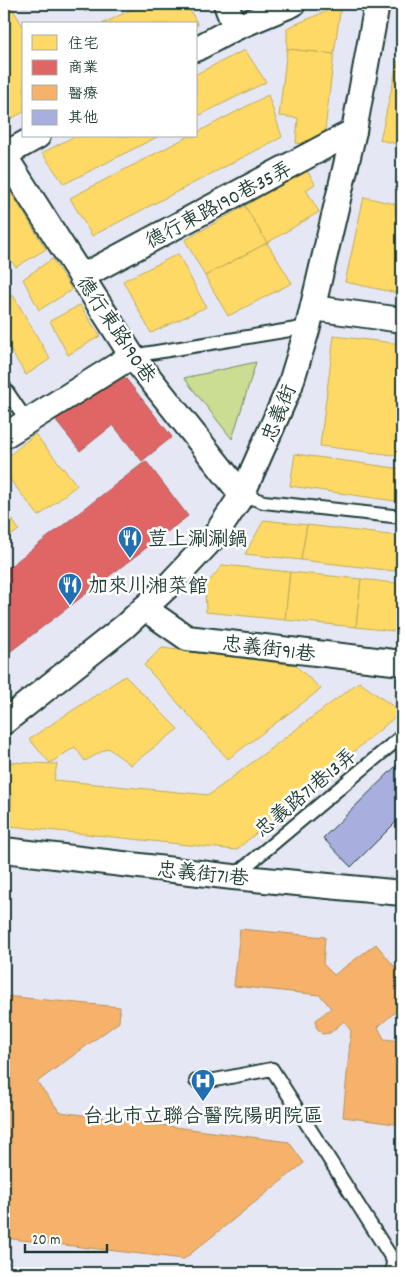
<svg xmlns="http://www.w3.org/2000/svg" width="406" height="1277" font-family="Dekko,'LXGW WenKai TC',sans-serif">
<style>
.green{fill:#cbdd92;stroke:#758d63}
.homes{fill:#ffd966;stroke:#bcaa57}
.shops{fill:#e06666;stroke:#a65a57}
.health{fill:#f6b26b;stroke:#b68f5a}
.building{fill:#a8aede;stroke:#1f3d34}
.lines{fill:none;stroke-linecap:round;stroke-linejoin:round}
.lane-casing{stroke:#1f3d34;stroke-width:16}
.street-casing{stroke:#1f3d34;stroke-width:28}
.lane{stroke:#fff;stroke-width:12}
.street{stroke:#fff;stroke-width:24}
.labels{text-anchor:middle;stroke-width:5;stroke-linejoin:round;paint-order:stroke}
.street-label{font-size:20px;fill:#1f3d34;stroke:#fff}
.poi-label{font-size:20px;fill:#1f3d34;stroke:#fff;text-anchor:start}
</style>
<rect width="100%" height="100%" fill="#e5e7f5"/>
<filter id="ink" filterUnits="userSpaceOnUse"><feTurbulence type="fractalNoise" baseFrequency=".02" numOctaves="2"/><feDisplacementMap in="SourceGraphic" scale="10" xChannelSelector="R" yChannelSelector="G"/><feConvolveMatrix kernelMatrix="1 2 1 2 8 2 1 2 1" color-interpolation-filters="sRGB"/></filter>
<g filter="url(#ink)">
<polygon class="green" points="256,362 232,439 184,378"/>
<g class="homes">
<polygon points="80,4 100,4 85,12"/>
<polygon points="143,4 187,4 198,25 196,26 196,24 102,24"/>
<polygon points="341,5 334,54 287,49 287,28"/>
<polygon points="12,8 24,28 24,112 8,120 4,112 4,12"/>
<polygon points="287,49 334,54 323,147 296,143 298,118 279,116"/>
<polygon points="245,50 266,82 196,117 196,74"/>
<polygon points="398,61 402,62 402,145 380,140"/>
<polygon points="268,95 282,137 92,236 70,198 189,136 196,136 196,133"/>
<polygon points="75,136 159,136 64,184 42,153"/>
<polygon points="306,169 315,184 306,190 319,212 267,243 245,206"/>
<polygon points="10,191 46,249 16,267 4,252 4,195"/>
<polygon points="364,197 395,204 396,215 402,216 402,294 345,282"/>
<polygon points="245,206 267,243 205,276 185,240"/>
<polygon points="267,243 292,283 228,316 205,276"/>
<polygon points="178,254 206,307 151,333 123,281"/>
<polygon points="52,259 72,290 39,310 23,279"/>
<polygon points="4,273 9,279 4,282"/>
<polygon points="13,295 50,359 26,375 4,340 4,301"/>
<polygon points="80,305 100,336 68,355 50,321"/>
<polygon points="334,336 402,344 402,456 320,446"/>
<polygon points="35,434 77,485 39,516 4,472 4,460"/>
<polygon points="295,454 402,469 402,502 290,486"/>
<polygon points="4,507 19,530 4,540"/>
<polygon points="264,520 307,525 301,560 245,554"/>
<polygon points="307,525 398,536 395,571 301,560"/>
<polygon points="223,565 290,572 285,620 206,612 205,586"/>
<polygon points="290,572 361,579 356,627 285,620"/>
<polygon points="361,579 402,584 402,632 356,627"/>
<polygon points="162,648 295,665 321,689 228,759 144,665"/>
<polygon points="125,676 178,729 131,765 108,748 85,761 75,747 50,763 29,739"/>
<polygon points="359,682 401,712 236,850 10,826 12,795 4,792 4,762 57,764 54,780 209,795"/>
</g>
<g class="shops">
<polygon points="119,370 172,437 142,461 113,425 80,451 55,420"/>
<polygon points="146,461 188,516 7,654 4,650 4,571"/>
</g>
<g class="health">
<polygon points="240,929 325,937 323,964 334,975 376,944 402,976 402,1006 378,1027 384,1039 402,1041 402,1125 343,1117 351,1031 344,1021 330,1033 322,1034 316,1027 316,1020 331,1008 320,995 234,986"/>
<polygon points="4,996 120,1007 119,1022 37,1082 60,1112 289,1142 304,1163 184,1259 4,1238"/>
</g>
<polygon class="building" points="402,760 402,816 351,867 323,838"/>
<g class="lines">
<defs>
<g id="lane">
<polyline points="132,356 308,327"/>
<polyline points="4,387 27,421"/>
<polyline points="242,495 264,502 402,517"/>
<polyline points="233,877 402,736"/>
<polyline points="196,1081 215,1080 272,1069 393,1260 392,1273"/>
</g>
<g id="street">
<polyline points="226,4 235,28"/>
<polyline points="196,49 235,28 293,4"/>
<polyline points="4,155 132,356 242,495"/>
<polyline points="4,155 38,136"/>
<polyline points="81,277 354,131"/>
<polyline points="313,308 402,320"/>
<polyline points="4,436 132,356"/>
<polyline points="144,608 187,638 402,663"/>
<polyline points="4,722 125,626 167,587 214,537 242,495 290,386 308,327 354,131 377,4"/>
<polyline points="4,850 233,877 402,893"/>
</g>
</defs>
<use href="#lane" class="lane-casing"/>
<use href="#street" class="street-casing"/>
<use href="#lane" class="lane"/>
<use href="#street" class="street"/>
</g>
</g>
<defs>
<symbol id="restaurant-pin" viewBox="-11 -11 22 30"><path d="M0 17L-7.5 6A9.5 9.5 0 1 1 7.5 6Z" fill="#1f6fb2" stroke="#fff"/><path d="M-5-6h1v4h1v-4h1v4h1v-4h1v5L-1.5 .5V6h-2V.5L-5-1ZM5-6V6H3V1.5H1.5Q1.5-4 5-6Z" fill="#fff"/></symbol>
<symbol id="hospital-pin" viewBox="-11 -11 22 30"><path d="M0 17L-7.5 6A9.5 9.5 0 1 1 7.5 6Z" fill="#1f6fb2" stroke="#fff"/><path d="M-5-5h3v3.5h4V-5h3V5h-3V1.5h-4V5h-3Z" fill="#fff"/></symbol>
</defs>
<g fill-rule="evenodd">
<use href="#restaurant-pin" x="116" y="524" width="28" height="38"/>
<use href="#restaurant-pin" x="56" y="571" width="28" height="38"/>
<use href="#hospital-pin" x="189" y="1067" width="28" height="38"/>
</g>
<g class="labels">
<g class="street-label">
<text transform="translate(218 204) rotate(-28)" y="7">德行東路190巷35弄</text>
<text transform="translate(117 329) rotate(56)" y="7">德行東路190巷</text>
<text transform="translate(278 413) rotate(-68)" y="7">忠義街</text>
<text transform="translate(269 648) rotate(7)" y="7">忠義街91巷</text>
<text transform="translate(305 792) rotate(-40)" y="7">忠義路71巷13弄</text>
<text transform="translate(203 873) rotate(6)" y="7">忠義街71巷</text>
</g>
<g class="poi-label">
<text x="148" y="545">荳上涮涮鍋</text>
<text x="88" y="592">加來川湘菜館</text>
<text x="203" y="1122" text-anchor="middle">台北市立聯合醫院陽明院區</text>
</g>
</g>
<rect width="406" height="1277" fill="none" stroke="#fff" stroke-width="20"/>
<rect x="10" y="10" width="386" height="1257" fill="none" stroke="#1f3d34" stroke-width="2" filter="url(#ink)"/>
<rect x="22" y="22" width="175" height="115" fill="#ffffff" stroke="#a5b1ae"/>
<rect x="32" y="35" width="25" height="15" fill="#ffd966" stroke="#a5b1ae"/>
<text x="68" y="48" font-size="15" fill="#1f3d34">住宅</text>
<rect x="32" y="60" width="25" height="15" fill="#e06666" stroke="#a5b1ae"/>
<text x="68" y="72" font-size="15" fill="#1f3d34">商業</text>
<rect x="32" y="85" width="25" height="15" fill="#f6b26b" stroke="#a5b1ae"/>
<text x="68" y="98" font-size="15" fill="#1f3d34">醫療</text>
<rect x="32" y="110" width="25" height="15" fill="#a8aede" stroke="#a5b1ae"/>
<text x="68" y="122" font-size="15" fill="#1f3d34">其他</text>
<path d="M25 1244v8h82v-8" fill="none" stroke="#1f3d34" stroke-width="2.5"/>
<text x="32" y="1244" font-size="15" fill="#1f3d34" stroke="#ffffff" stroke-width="4" paint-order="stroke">20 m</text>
</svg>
